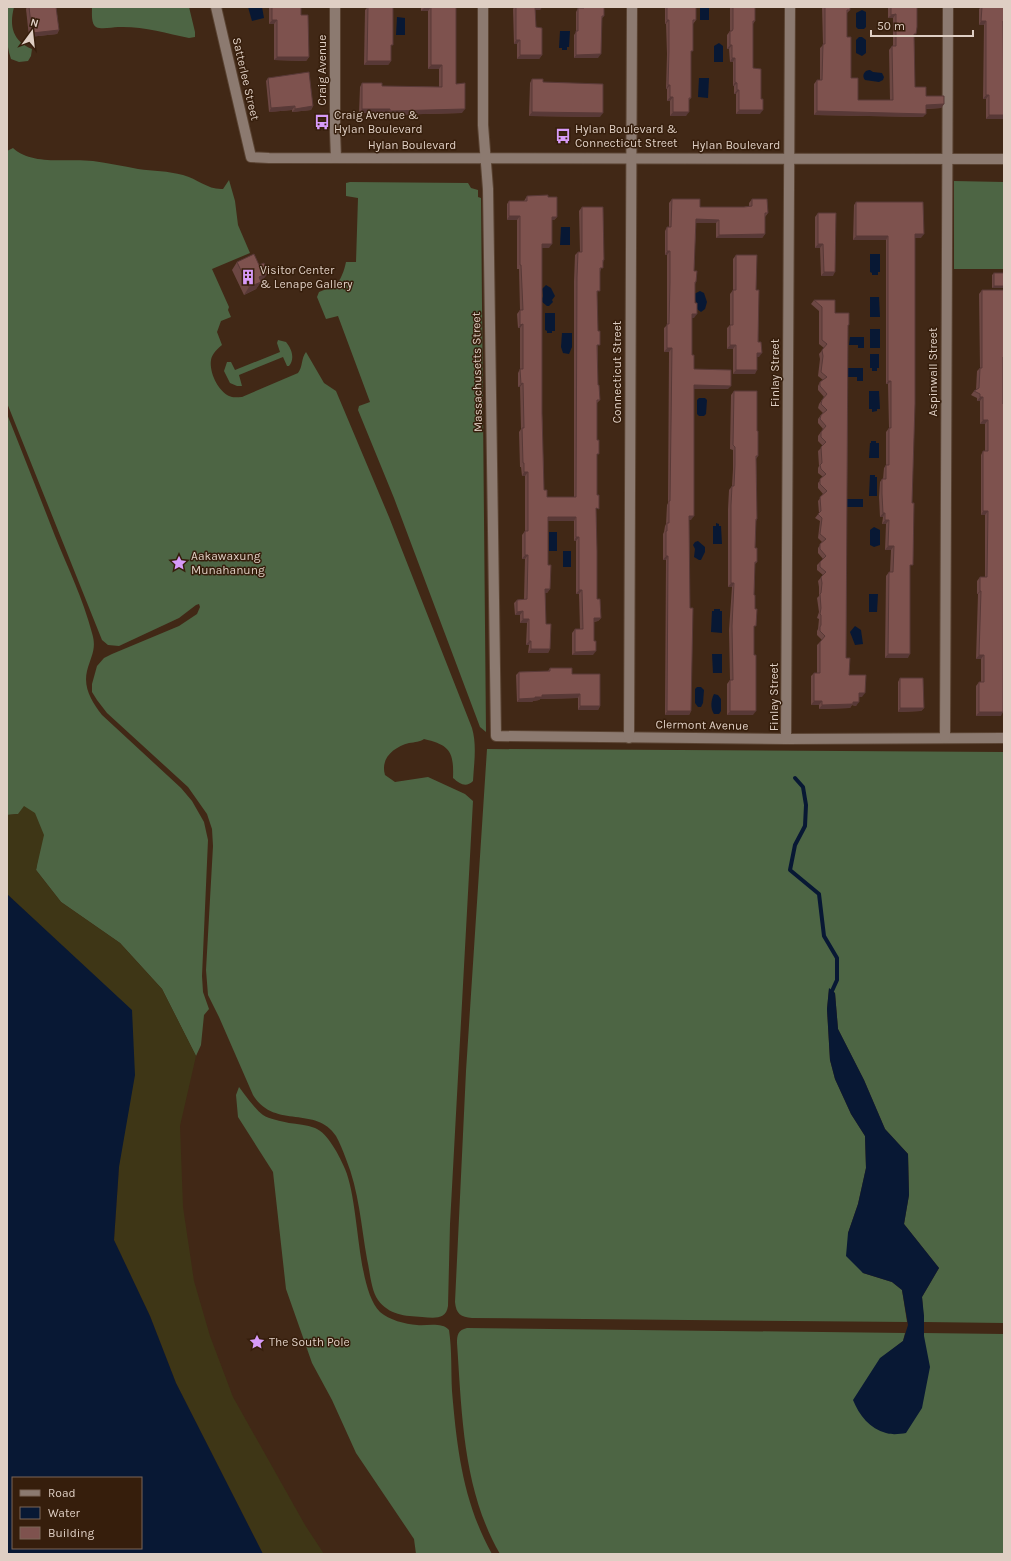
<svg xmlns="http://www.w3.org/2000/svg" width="1011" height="1561" font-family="Karla,sans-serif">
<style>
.forest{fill:#4d6544}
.sand{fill:#3e3616}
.water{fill:#081834;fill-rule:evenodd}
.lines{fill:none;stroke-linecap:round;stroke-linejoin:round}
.stream{stroke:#081834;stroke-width:4}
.minor-casing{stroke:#5a4332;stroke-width:12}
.minor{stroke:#8c7a70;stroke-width:10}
.wall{fill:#6c4743}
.shaded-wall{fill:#583937}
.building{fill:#7e524e;stroke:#583937}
.labels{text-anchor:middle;stroke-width:3;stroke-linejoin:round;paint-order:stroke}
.street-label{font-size:12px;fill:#dfcfc4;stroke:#361e0c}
.poi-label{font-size:12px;fill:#dfcfc4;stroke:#361e0c;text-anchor:start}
</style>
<rect width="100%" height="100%" fill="#412816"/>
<g class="forest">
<path d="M7,7H14C9,27 13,41 32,49L31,56L28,61L19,62L11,59C5,42 7,24 7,7Z"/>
<path d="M92,7H189L195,32V37L189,38C166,33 142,26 118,27C112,27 102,30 96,27C91,24 92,13 92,7Z"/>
<path d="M13,148C32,166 68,158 93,161C108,163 123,166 138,169C153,171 168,171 183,175C198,179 208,190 223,189L229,180L235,201L238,225L250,253L212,269L229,307L228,310L231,317L221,321L217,332L222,345C217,349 212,354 211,360C209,372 218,391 229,396C233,398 237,397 242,397L298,373C303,367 301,358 306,352L324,383L336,391L389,517L472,728C477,745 474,763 473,781C466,788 460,784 453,778C454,752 450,745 424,739C420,742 415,742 409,743C394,747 380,758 385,775L395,782L428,777L465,794L473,801L450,1224L448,1306C446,1320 434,1318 422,1317C405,1316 389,1315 378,1300C371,1290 370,1272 367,1259C361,1225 359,1191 346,1159C343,1151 340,1143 336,1136C316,1105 274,1130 253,1095L219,1017L208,995L206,970L213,846L212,829L207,814L188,787L107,713L97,700L92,692V684L97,666L104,658L112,654L179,626L197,614L200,607L199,604L196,605L179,618L119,646L108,645L102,640L7,403V151Z"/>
<polygon points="954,181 1004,182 1004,269 954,269"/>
<path d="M350,182L468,183L471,188L478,190V197L481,198L486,732L480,727L394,498L358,410L359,406L370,402L338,316L326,319L317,297L319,292C329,288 338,286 342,275C344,271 345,266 346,262H356L358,198L346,196V183Z"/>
<path d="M278,340L286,342C292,349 295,359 289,366H287L283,357L239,375L242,386H237L230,383L224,371L227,362H231L235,370L280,352L277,343Z"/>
<path d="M7,414C23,454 39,495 55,536C68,568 83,599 92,633C97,649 91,656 87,671C83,688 92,702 102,715L181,788L192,801L204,822L208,840L202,976L203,992L209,1009L204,1015L201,1045L196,1056L162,989L120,943L61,902L36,870L38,857L18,814L7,815Z"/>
<path d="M487,749L1004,752V1323L924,1322L922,1297L939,1268L904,1224L909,1195L908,1154L885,1129L864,1080L838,1029L835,993L829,989L827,1009L830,1060L835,1079L851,1114L865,1136L866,1168L858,1204L848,1233L863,1273L892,1282L902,1290L907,1322L472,1318C461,1317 456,1314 455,1302L466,1071Z"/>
<path d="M239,1087C245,1095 255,1109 263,1115C269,1119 281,1121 289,1123C297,1124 307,1125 315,1128C328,1133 340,1157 345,1169C360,1204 356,1288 380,1312C389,1320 405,1324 417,1325C427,1326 442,1322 449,1330C452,1350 451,1371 452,1391C457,1449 463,1502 492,1554H416L414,1539L356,1453L332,1400L312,1363L286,1289L273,1172L238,1117L236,1095Z"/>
<path d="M467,1328L905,1333L903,1341L880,1359L924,1336V1333L1004,1334V1554H500C463,1490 462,1415 457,1343C457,1335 458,1330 467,1328Z"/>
</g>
<polygon class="sand" points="24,806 35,813 44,835 36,870 61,902 120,943 162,989 196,1056 180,1126 183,1207 194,1281 210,1336 233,1397 305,1525 324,1554 263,1554 176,1383 150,1316 114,1240 119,1167 49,934 7,894 7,815 18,814"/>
<g class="water">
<polygon points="248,7 262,7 264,18 252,21"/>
<rect x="700" y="7" width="9" height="13"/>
<polygon points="862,10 866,12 866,27 864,29 858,29 856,27 856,13"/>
<polygon points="397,17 405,18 405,35 396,35"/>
<polygon points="560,31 570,31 569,47 567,47 567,50 562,50 562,48 559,48"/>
<polygon points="859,37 862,37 866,40 866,53 862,56 856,53 856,40"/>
<polygon points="719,43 723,46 723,62 714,62 714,46"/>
<path d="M870,70L873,72L882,73L884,77L883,80L879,82L865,80C861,75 865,70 870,70Z"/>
<polygon points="699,78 709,78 708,98 698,97"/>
<polygon points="561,227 570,227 570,245 560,245"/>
<polygon points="870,254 880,254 880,272 878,272 878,275 872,275 872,273 870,272"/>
<polygon points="546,285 551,288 555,296 552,300 553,302 549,306 547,306 541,301 543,296 542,289"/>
<polygon points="700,291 704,293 707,302 705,309 701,312 697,309 694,294"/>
<polygon points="870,297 879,297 880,317 870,317"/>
<polygon points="545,313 555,313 555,331 552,331 552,333 547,333 547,331 545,330"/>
<rect x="870" y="329" width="10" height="19"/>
<polygon points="562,333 572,333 572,347 569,354 563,353 561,347"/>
<polygon points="850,337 864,337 864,348 858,348 858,345 849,345"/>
<polygon points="870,354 879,354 879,368 877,368 877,371 872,371 872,368 870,368"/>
<polygon points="846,368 863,368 863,381 857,381 857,377 846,377"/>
<polygon points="869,391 879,391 880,409 877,409 877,411 872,412 872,409 869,409"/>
<polygon points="699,398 705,398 707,400 706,414 704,416 699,416 697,414 697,400"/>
<polygon points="871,441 876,441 876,443 879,443 879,458 869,458 870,443 871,443"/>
<polygon points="870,475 875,475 875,477 877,477 877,496 869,496"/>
<rect x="846" y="499" width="17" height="8"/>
<polygon points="716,523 719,524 719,526 721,526 722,544 713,544 713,526 716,526"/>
<polygon points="874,527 880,530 880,545 874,547 870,545 870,530"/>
<rect x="549" y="532" width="8" height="19"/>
<polygon points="698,541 705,547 705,552 701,560 699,560 694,557 695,549 693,545 695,542"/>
<rect x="563" y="551" width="8" height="16"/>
<polygon points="869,594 878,594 877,612 869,612"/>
<polygon points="714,609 720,609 720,611 722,611 722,633 711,632 712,611 714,611"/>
<polygon points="855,626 861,630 863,644 855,645 850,632"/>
<polygon points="712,654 722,654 722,673 713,673"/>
<polygon points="697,687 701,687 704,690 703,703 701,707 698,707 695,703 695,689"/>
<path d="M714,694L718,695L721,699V711L719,714H714C710,708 711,700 714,694Z"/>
<path d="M7,894L132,1010L135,1075L119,1167L114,1240L150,1316L176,1383L263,1554H7ZM13,1478H141V1548H13Z"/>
<path d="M829,988L835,993L838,1029L864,1080L885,1129L908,1154L909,1195L904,1224L939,1268L922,1297L924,1316V1336L930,1367L922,1408L906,1433C900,1434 892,1435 886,1433C870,1429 859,1415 853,1400L880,1358L903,1341L908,1325L902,1290L892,1282L863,1273L846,1256L848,1233L858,1204L866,1168L865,1136L851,1114L835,1079L830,1060L827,1009Z"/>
</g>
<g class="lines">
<polyline class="stream" points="795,778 803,787 806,805 805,826 795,845 790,870 819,894 824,936 837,958 837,980 832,991"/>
<defs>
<g id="minor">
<polyline points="216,7 251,157 269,158 1004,159"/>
<polyline points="335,7 335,132 336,158"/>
<polyline points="483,7 483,125 488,189 496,736 786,739 1004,738"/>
<polyline points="629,738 632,7"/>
<polyline points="945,738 948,7"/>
<polyline points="786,739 790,7"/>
</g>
</defs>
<use href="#minor" class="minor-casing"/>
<use href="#minor" class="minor"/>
</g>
<g class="wall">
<polygon points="27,7 56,7 59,30 57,34 29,37 26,9"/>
<polygon points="269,7 301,7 301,15 309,57 306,61 274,60 274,24 269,24"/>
<polygon points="368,7 391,48 391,61 388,65 364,65 365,10"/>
<polygon points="421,7 456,7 456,84 462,113 387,115 387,113 359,113 360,87 362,83 382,86 439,87 439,69 428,69 428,11 421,11"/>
<polygon points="514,7 542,7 540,10 535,10 536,27 542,55 539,59 517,59 517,44 514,44 513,9"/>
<polygon points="581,7 604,7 604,16 601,19 598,58 574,58 574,35 576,32 576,12 578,8 581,8"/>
<polygon points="665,7 696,7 696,20 693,24 691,54 691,98 689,100 686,116 670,116 670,101 667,101 667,89 666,89 667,54 666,24 665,24"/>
<polygon points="730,7 755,7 755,21 753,24 753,68 760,114 736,114 736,94 734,94 734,86 733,86 733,62 730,62 729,49 727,49 727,35 730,31"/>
<polygon points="822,7 850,7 850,10 847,13 847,37 851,78 858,100 890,100 889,50 892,46 893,46 893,18 888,18 888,7 917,7 914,36 915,87 926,96 944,104 941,108 926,109 923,117 814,115 814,84 817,80 820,80 820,48 823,45"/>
<polygon points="981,7 1004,7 1004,25 1003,25 1004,119 986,119 986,99 983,99 984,25 979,25 979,9"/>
<polygon points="268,78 313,106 311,110 292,112 292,110 269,112 266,81"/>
<polygon points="532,79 543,82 600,117 529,116 530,83"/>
<polygon points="527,196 548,197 557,217 554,220 552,220 549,248 542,248 542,413 544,490 547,497 574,497 574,281 575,255 578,252 580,252 579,211 582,207 604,260 603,262 600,272 597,295 598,385 600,400 597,403 596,512 597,599 601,618 598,621 594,622 593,655 572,655 572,633 575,629 580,629 579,594 576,594 576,541 574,541 574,521 548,521 548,565 550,589 547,593 545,593 546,624 550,649 548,653 528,653 529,645 526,645 527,623 520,623 520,615 515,615 514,603 517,600 524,599 525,559 522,559 522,535 525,531 525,476 522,476 521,467 520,467 519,432 521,429 520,387 518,387 518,373 520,369 520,328 518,328 517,314 520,310 519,269 517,269 517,220 507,220 507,204 509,201 524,201"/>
<polygon points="672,199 700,207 744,207 749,206 749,203 752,199 768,213 765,217 765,234 762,238 716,238 716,223 696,223 694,271 696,282 695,284 694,318 692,318 692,355 694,369 728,389 694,389 691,520 689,520 691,711 689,715 665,715 666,560 663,560 663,534 664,532 665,526 666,524 667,505 668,503 669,352 664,352 664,328 667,325 667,255 665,255 665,231 667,227 669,227 669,203"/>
<polygon points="856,202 921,238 915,238 912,503 910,568 908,658 885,658 886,576 889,572 890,572 891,550 885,550 886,524 882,524 883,517 880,517 879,497 880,482 882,479 883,479 884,468 886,465 886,432 889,428 888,384 886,384 886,240 853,240 854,205"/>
<polygon points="818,213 833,276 821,276 820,248 815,248 815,217"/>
<polygon points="736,255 756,290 759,357 757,357 755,374 733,374 733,349 727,349 727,328 730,325 730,294 733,290 733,259"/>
<polygon points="237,262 263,280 261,281 256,289 244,295 232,270"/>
<polygon points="994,273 1004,273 1004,288 992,288 992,275"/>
<polygon points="982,290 1003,360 1001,716 976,716 976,686 979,682 981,682 981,659 976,659 978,594 977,594 977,581 980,577 985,577 985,515 981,515 981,455 983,451 985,451 985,424 980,424 980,401 977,401 977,398 971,395 974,391 976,390 977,371 980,368 979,294"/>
<polygon points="814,300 835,313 848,327 846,658 849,675 862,697 859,697 856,706 852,705 850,708 819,709 819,705 811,705 811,676 814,673 817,673 817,645 822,640 817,635 817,631 818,629 819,619 817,618 819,612 817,598 819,596 819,587 818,581 823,575 817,570 817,565 823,559 818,553 818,548 822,542 818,538 820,521 815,518 819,513 818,501 823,494 818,488 818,483 823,477 818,473 818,468 819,466 818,451 823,446 818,441 818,436 823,429 818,423 818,419 821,415 823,413 818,408 819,404 824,397 818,390 818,386 820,382 823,380 818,376 820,359 819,354 824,348 819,344 819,311 811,304"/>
<polygon points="734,391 757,431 758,456 756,459 757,519 756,521 755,548 757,562 755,564 754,595 753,715 727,715 727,684 730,680 729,630 732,587 728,587 728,509 729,490 732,486 733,469 733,450 730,449 731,395"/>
<polygon points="550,668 572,674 600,706 598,710 578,710 578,698 540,699 539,700 533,701 532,702 517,702 516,675 519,672 548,671"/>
<polygon points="900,678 924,708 921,711 898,712 898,682"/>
</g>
<g class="shaded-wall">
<polygon points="431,7 428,11 421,11 424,8"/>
<polygon points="535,7 542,7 540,10 532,10"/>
<polygon points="896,14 893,18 888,18 891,15"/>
<polygon points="272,20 277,20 274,24 269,24"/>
<polygon points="667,20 669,20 666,24 665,24"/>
<polygon points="981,21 986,21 984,25 979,25"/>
<polygon points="59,30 57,34 29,37 32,33"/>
<polygon points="516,40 520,40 517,44 514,44"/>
<polygon points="730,45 732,45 729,49 727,49"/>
<polygon points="601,54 598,58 574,58 576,55"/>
<polygon points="520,55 542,55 539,59 517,59"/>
<polygon points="277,57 309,57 306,61 274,60"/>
<polygon points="732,58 735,58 733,62 730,62"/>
<polygon points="367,61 391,61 388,65 364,65"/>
<polygon points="431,65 442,65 439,69 428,69"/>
<polygon points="735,82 737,83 734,86 733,86"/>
<polygon points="668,85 670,85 667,89 666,89"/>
<polygon points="737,90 739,90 736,94 734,94"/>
<polygon points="986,95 989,95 986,99 983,99"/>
<polygon points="670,97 673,97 670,101 667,101"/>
<polygon points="944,104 941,108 923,109 926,105"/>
<polygon points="295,106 292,110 269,112 271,108"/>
<polygon points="313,106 311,110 292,112 295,109"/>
<polygon points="362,109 390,109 387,113 359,113"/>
<polygon points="465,109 462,113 387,115 390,111"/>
<polygon points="739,110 763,110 760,114 736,114"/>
<polygon points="817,111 926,114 923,117 814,115"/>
<polygon points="532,112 603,113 600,117 529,116"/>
<polygon points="673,112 689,112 686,116 670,116"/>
<polygon points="989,115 1004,115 1004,119 986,119"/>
<polygon points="509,216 520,216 517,220 507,220"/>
<polygon points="552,217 557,217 554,220 549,220"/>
<polygon points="696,219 719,220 716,223 693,223"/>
<polygon points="765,234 762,238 716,238 719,235"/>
<polygon points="915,234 924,234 921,238 913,238"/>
<polygon points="856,236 888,236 886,240 853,240"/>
<polygon points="542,244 552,244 549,248 539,248"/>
<polygon points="818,244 823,244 820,248 815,248"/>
<polygon points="667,251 670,251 667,255 665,255"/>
<polygon points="824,272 835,272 833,276 821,276"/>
<polygon points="268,273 263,280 254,285 259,277"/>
<polygon points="261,282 256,289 244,295 249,287"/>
<polygon points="994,286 1004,286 1004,288 992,288"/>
<polygon points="692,314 697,314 694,318 690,318"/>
<polygon points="523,324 520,328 518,328 520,325"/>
<polygon points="730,345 736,345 733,349 727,349"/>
<polygon points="667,348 672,348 669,352 664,352"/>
<polygon points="757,353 762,353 759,357 755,357"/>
<polygon points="736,370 757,370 755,374 733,374"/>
<polygon points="888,381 891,381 888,384 886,384"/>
<polygon points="523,383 520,387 518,387 521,384"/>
<polygon points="694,385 731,386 728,389 691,389"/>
<polygon points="980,397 983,397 980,401 977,401"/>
<polygon points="983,420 988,420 985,424 980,424"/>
<polygon points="524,472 528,472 525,476 522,476"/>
<polygon points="983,511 988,511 985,515 981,515"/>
<polygon points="883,513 885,513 883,517 880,517"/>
<polygon points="689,516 694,516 691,520 687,520"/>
<polygon points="548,517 576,517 574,521 545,521"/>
<polygon points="885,520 889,520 886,524 882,524"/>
<polygon points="576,537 579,537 576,541 574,541"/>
<polygon points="888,546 894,546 891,550 885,550"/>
<polygon points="525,555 528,555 525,559 522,559"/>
<polygon points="666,556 668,556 666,560 663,560"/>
<polygon points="731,583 734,583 732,587 728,587"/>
<polygon points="545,589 550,589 547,593 542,593"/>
<polygon points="579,590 582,590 579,594 576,594"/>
<polygon points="980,591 981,591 978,594 977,594"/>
<polygon points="523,611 520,615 515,615 517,612"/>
<polygon points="594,618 601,618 598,621 591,622"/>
<polygon points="523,619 529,619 527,623 520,623"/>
<polygon points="529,641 531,641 529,645 526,645"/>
<polygon points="531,649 550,649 548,653 528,653"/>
<polygon points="596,651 593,655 572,655 575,652"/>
<polygon points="888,654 910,654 908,658 885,658"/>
<polygon points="979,655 984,655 981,659 976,659"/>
<polygon points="859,693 865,693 862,697 856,697"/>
<polygon points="580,694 578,698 540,699 539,700 533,701 532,702 517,702 519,699 535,697 542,695"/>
<polygon points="814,701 822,701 819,705 811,705"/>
<polygon points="853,702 859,702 856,706 852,705 850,708 819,709 822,705"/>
<polygon points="580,706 600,706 598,710 578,710"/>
<polygon points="900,708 924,708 921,711 898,712"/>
<polygon points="667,711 691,711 689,715 665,715"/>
<polygon points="730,711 756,711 753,715 727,715"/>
<polygon points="979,712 1003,712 1001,716 976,716"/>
</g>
<g class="building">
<polygon points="29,7 56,7 59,30 32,33"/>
<polygon points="272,7 301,7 301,15 308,15 309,57 277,57 277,20 272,20"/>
<polygon points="368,7 393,7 393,45 391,45 391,61 367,61"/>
<polygon points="424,7 456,7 456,84 465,83 465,109 390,111 390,109 362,109 362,83 382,83 382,86 442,87 442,65 431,65 431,7 424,8"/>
<polygon points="516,7 535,7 536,27 542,28 542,55 520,55 520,40 516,40"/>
<polygon points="584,7 604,7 604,16 602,16 601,54 576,55 576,31 578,31 578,8 584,8"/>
<polygon points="667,7 696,7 696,20 693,20 693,51 691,51 691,98 689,98 689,112 673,112 673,97 670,97 670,85 668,85 669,51 669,20 667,20"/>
<polygon points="733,7 755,7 755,21 753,21 753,68 761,69 761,99 763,99 763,110 739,110 739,90 737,90 737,83 735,82 735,58 732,58 732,45 730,45 730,31 732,31 733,29"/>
<polygon points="825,7 850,7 850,10 847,10 847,37 851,37 851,78 858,78 858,100 893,100 892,46 896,46 896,14 891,15 891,7 917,7 917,27 916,34 914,34 915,87 926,87 926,96 944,96 944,104 926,105 926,114 817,111 817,80 822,80 823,44 825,44"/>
<polygon points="982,7 1004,7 1004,21 1003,21 1004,115 989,115 989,95 986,95 986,21 981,21"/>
<polygon points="309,72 313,106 295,109 295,106 271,108 268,78"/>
<polygon points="532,79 543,79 543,82 603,84 603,113 532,112"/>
<polygon points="548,195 548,197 557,197 557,217 552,217 552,244 542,244 542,413 544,490 547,490 547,497 576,497 577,277 578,252 582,252 582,207 603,207 604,260 603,260 603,268 600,268 600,291 597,291 598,331 600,331 600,345 597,345 598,385 599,385 600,400 597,400 597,440 599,440 599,454 597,454 597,495 599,495 599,509 596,508 597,551 597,599 600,599 601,618 594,618 594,641 596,641 596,651 575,652 575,629 583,629 582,590 579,590 579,537 576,537 576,517 548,517 548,565 551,565 550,589 545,589 546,624 551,624 550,649 531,649 531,641 529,641 529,619 523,619 523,611 517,612 517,600 527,599 528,555 525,555 525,531 528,531 528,472 524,472 524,463 523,463 522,428 524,428 523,383 521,384 520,369 523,369 523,324 520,325 520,310 523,310 521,265 520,265 520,216 509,216 509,201 527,201 527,196"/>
<polygon points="672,199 700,199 700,207 744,207 752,206 752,199 767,199 768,213 765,213 765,234 719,235 719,220 696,219 694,271 697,271 696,282 695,282 695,303 697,303 697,314 692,314 692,355 694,355 694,369 731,370 731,386 694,385 694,516 689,516 690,608 693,608 691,711 667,711 668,556 666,556 666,531 667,531 667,523 669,523 669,501 670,501 672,348 667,348 667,324 669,324 670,282 670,251 667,251 667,227 671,227"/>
<polygon points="856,202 923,202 924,234 915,234 915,404 912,503 914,503 913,565 910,565 910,654 888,654 889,572 893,572 894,546 888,546 889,520 885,520 885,513 883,513 882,494 882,479 886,479 886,465 889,465 889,428 891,428 891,381 888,381 888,236 856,236"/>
<polygon points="818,213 836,213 835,272 824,272 823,244 818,244"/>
<polygon points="254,254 259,265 264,263 268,273 259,277 261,282 249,287 237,262"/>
<polygon points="736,255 757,255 756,290 759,290 758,342 761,342 762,353 757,353 757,370 736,370 736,345 730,345 730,325 733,325 733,290 736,290"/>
<rect x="994" y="273" width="10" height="13"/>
<polygon points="982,290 1004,290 1004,357 1003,357 1003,404 1004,404 1003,712 979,712 979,682 984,682 984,655 979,655 981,591 980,591 980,577 987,577 988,511 983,511 983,451 988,451 988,420 983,420 983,397 980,397 980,394 974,391 979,388 980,368 982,368"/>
<polygon points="814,300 835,300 835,313 849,313 849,325 848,325 846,658 850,658 849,675 866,675 865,693 859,693 859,702 853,702 853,704 822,705 822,701 814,701 814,673 820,673 820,642 825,636 820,631 820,627 821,625 821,615 820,614 821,608 820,594 821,593 822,583 821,577 826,572 820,567 820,562 826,556 820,549 820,544 826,539 820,534 822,518 818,514 821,511 820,497 827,491 820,484 820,479 826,474 821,469 820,465 822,463 821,447 826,442 821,437 821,432 826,426 820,419 821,415 827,410 821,404 822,400 827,394 820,386 820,382 827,377 821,372 823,356 822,350 827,344 822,340 822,307"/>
<polygon points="734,391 757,391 757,431 758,431 758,456 756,456 757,519 756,519 755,548 757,548 757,562 755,562 754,595 755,595 755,609 757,609 756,626 754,626 754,655 756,655 756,711 730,711 730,680 733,680 732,626 734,583 731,583 731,505 732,486 734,486 735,465 735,447 733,445"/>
<polygon points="550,668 572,668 572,674 600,674 600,706 580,706 580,694 542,695 542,697 535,697 535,698 519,699 519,672 550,671"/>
<polygon points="900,678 923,678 924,708 900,708"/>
</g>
<defs>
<symbol id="bus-bare" viewBox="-9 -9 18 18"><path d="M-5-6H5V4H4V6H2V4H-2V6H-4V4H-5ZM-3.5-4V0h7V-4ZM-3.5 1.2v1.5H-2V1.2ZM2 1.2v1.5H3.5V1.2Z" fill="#d79bf9" stroke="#361e0c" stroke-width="2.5" paint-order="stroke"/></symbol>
<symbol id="building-bare" viewBox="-9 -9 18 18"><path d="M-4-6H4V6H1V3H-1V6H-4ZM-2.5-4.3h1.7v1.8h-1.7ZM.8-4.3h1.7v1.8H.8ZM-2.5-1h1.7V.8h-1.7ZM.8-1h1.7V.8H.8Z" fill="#d79bf9" stroke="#361e0c" stroke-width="2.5" paint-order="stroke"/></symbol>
<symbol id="sight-bare" viewBox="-9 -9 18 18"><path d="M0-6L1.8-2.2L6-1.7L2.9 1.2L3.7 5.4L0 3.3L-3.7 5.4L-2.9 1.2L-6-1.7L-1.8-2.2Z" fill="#d79bf9" stroke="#361e0c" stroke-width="2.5" paint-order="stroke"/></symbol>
</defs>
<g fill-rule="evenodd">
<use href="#bus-bare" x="311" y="111" width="22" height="22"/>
<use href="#bus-bare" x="552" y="125" width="22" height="22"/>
<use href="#building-bare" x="237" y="266" width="22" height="22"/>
<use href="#sight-bare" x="168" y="552" width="22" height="22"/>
<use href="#sight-bare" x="246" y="1331" width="22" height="22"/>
</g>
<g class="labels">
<g class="street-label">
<text transform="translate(322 70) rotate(-90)" y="4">Craig Avenue</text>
<text transform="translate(246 79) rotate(77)" y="4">Satterlee Street</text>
<text x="412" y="149">Hylan Boulevard</text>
<text x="736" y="149">Hylan Boulevard</text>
<text transform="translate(477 372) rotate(-91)" y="4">Massachusetts Street</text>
<text transform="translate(617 372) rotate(-90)" y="4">Connecticut Street</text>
<text transform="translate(933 372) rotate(-90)" y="4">Aspinwall Street</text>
<text transform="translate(775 373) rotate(-90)" y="4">Finlay Street</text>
<text transform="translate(774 697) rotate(-90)" y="4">Finlay Street</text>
<text transform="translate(702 725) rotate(1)" y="4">Clermont Avenue</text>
</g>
<g class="poi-label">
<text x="334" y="119">Craig Avenue &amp;<tspan x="334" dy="14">Hylan Boulevard</tspan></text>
<text x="575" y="133">Hylan Boulevard &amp;<tspan x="575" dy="14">Connecticut Street</tspan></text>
<text x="260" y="274">Visitor Center<tspan x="260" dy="14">&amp; Lenape Gallery</tspan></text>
<text x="191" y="560">Aakawaxung<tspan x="191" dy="14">Munahanung</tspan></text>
<text x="269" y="1346">The South Pole</text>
</g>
</g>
<rect width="1011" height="1561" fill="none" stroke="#dfcfc4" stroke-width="16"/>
<rect x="12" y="1477" width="130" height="72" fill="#361e0c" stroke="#7a6556"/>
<rect x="20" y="1490" width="20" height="6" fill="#8c7a70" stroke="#7a6556"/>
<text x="48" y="1497" font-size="12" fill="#dfcfc4">Road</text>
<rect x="20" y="1507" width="20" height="12" fill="#081834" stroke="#7a6556"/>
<text x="48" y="1517" font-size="12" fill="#dfcfc4">Water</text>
<rect x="20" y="1527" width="20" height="12" fill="#7e524e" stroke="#7a6556"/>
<text x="48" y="1537" font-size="12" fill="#dfcfc4">Building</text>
<g transform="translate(32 32) rotate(15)" stroke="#361e0c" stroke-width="3" paint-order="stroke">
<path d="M0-3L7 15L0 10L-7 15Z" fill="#dfcfc4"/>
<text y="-6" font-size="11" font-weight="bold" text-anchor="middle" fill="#dfcfc4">N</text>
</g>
<path d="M871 30v6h102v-6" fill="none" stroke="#dfcfc4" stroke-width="2"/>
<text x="877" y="30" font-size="12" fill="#dfcfc4" stroke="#361e0c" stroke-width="3" paint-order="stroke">50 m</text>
</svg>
